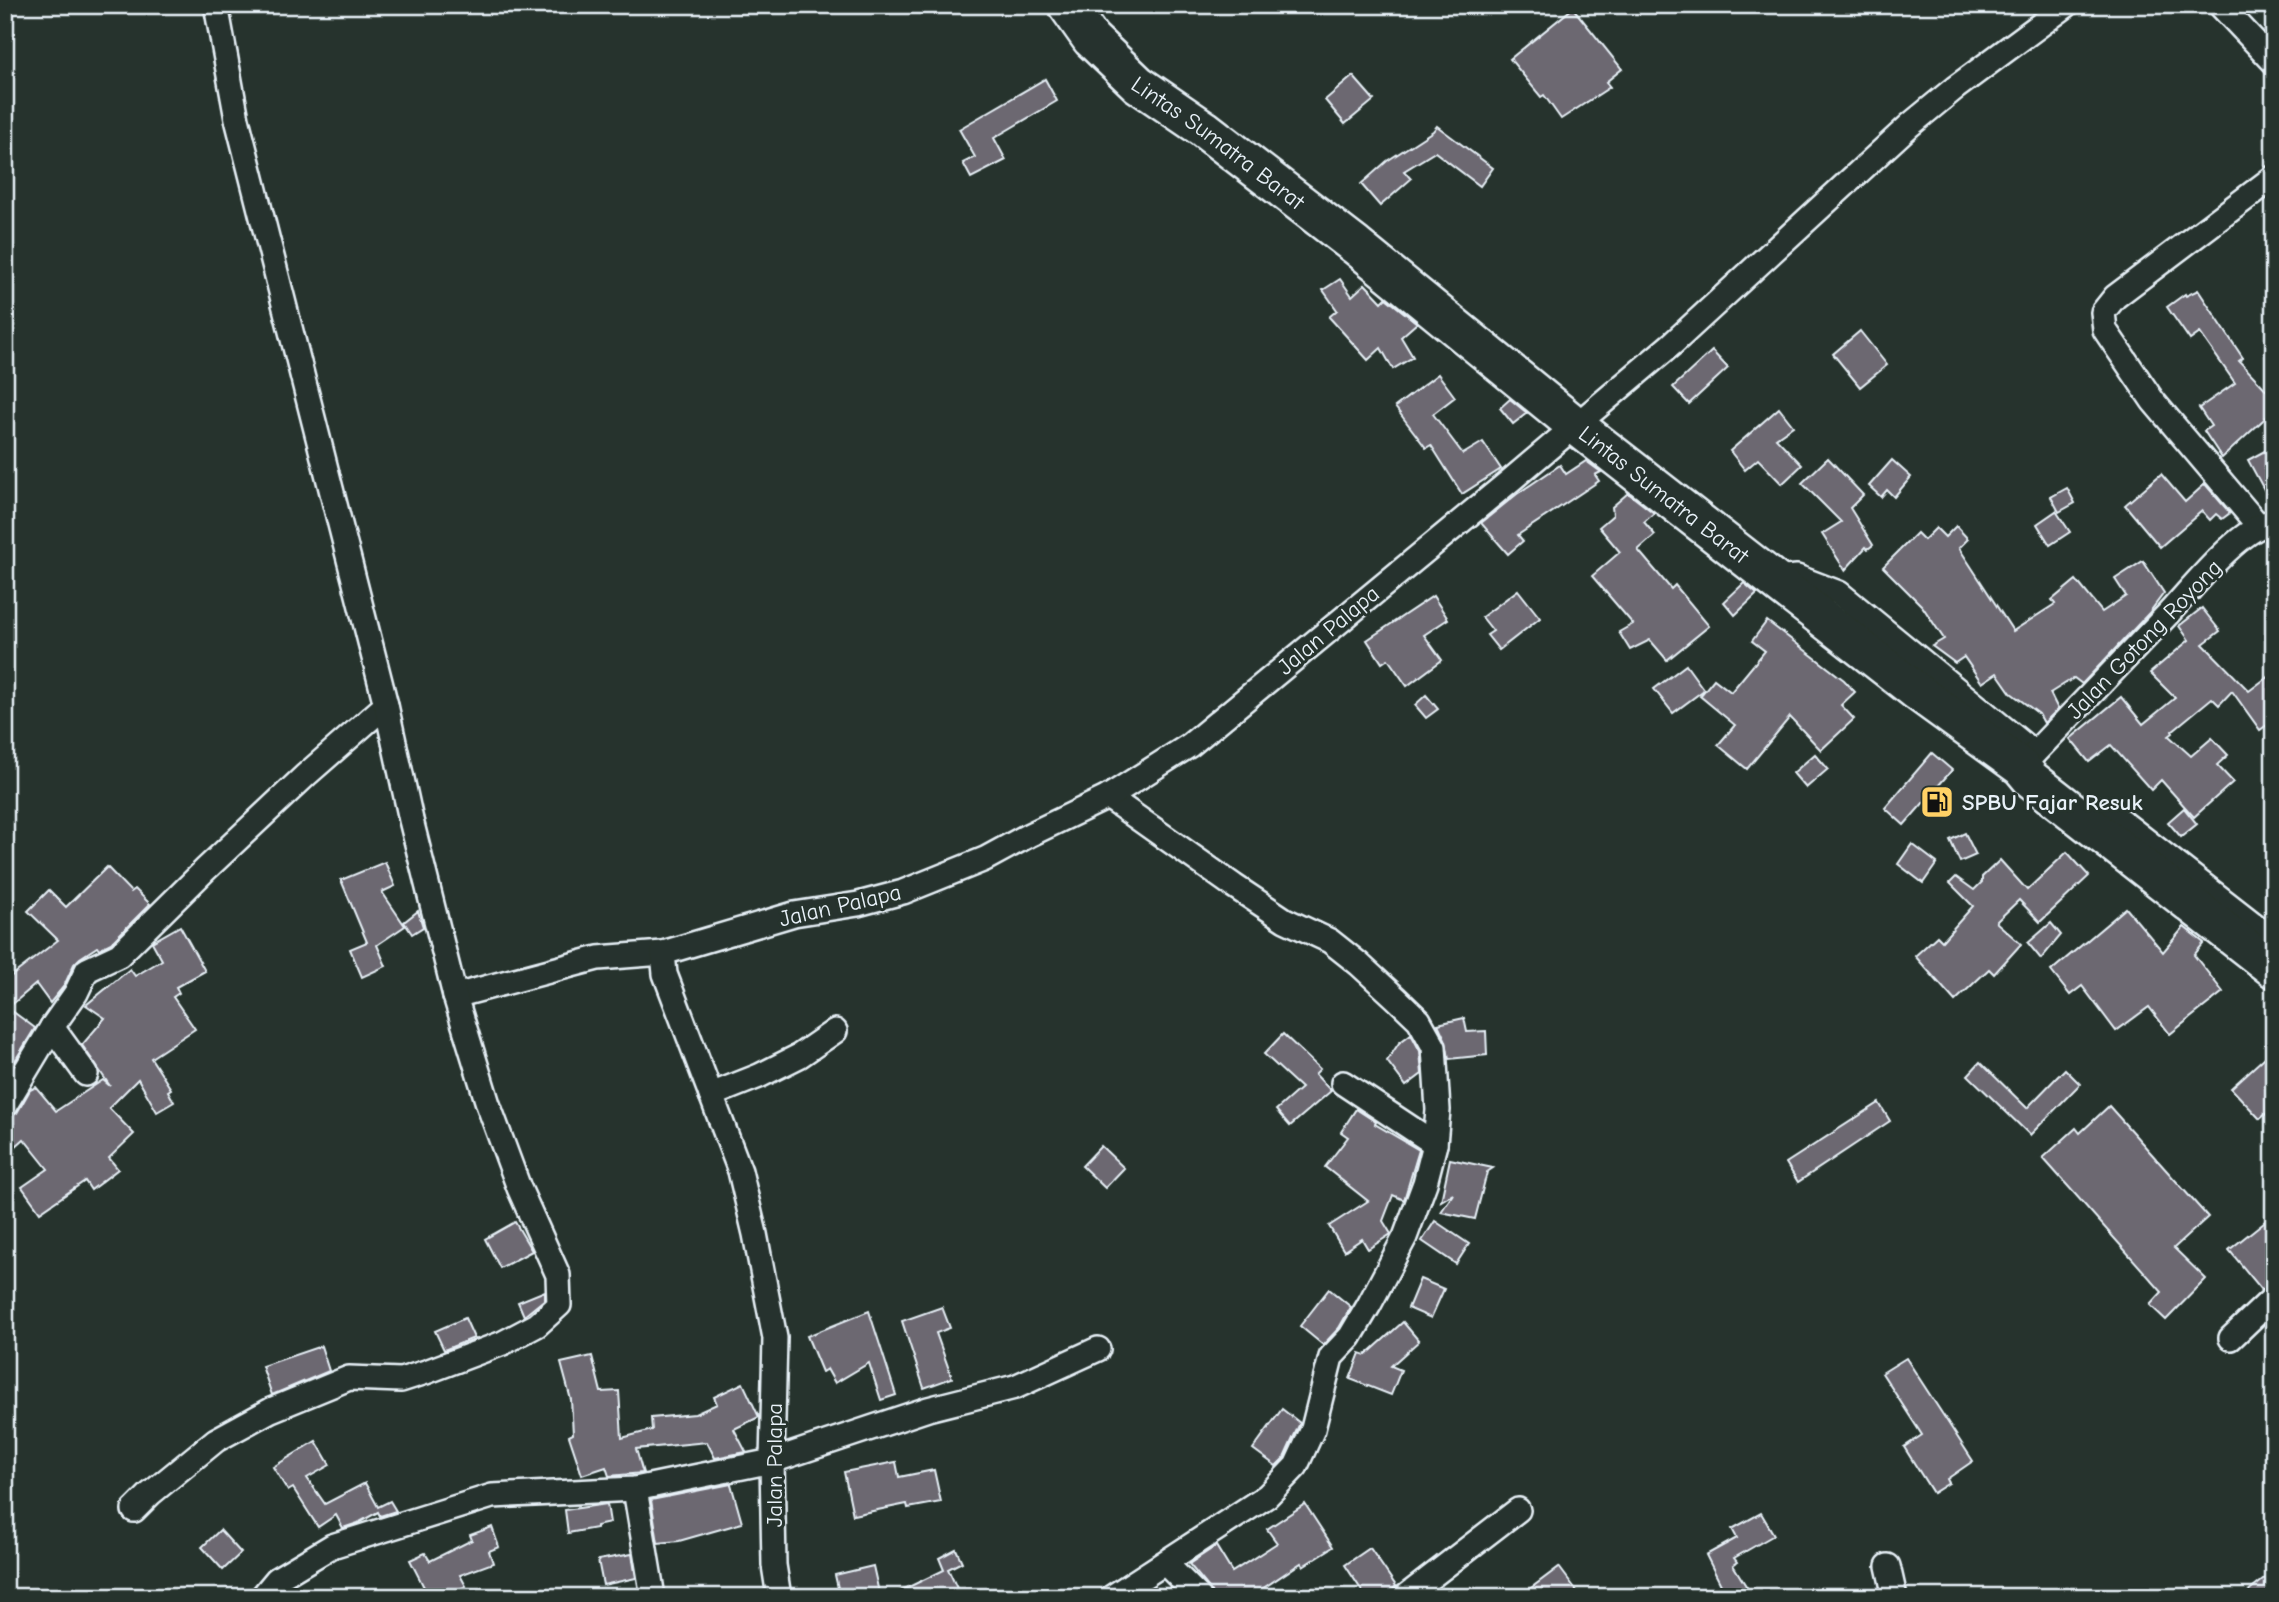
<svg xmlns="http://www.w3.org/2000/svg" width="2279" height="1602" font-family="'Comic Neue',sans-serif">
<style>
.building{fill:#6c6771;stroke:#e8f1f8;stroke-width:2}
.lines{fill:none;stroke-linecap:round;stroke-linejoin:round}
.minor-casing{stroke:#e8f1f8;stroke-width:28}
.trunk-casing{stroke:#e8f1f8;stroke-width:42}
.minor{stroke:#26332d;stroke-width:23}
.trunk{stroke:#26332d;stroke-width:37}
.labels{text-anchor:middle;stroke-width:6;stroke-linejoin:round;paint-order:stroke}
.street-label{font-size:23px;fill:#e8f1f8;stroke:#26332d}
.poi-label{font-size:23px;font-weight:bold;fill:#e8f1f8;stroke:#26332d;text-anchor:start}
</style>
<rect width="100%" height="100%" fill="#26332d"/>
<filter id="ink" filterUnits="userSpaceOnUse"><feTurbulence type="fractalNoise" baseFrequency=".0143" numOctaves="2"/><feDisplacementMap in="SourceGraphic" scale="14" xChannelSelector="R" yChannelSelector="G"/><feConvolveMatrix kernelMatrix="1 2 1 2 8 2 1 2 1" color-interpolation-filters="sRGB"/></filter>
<g filter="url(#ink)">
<g class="building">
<polygon points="1573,8 1622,69 1606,82 1610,87 1561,119 1544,95 1541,97 1510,59"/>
<polygon points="1353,76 1374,100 1345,124 1325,100"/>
<polygon points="1045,79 1057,101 994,138 1006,160 971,178 963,163 975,157 959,129"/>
<polygon points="1437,126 1493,168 1480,186 1435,152 1404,171 1411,179 1380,206 1361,184 1387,161 1433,131"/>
<polygon points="1340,279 1352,296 1365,284 1382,302 1386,298 1417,323 1401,337 1413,357 1393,369 1381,348 1368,360 1329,317 1337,310 1323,290"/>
<polygon points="2198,290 2243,358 2239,361 2274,398 2274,410 2222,458 2204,431 2211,426 2199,408 2235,383 2200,333 2190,340 2167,307 2185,294 2186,296"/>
<polygon points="1860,331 1887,365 1860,387 1833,354"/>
<polygon points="1712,351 1728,368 1689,404 1673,387"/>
<polygon points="1438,374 1455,397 1433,414 1463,454 1483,442 1501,469 1462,494 1431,445 1426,448 1395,407"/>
<polygon points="1510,399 1527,413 1513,424 1500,408"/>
<polygon points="1779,408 1793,426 1776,438 1802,465 1782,484 1758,459 1745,470 1730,451"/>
<polygon points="2274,446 2274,508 2248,460"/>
<polygon points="1828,458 1863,495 1850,508 1873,545 1868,549 1866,547 1845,570 1822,534 1841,522 1802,483"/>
<polygon points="1892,460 1911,477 1894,497 1887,490 1881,497 1869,486"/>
<polygon points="1586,461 1601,472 1595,475 1599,481 1518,535 1523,541 1508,554 1481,523 1517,494 1560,465 1566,474"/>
<polygon points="2161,474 2185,502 2205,484 2230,513 2222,519 2216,514 2210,520 2202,511 2160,547 2125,505"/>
<polygon points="2067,488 2075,503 2059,512 2051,497"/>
<polygon points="1628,493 1654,513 1644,522 1655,535 1638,550 1671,589 1675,585 1709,626 1667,660 1650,640 1630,650 1619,632 1633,624 1592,576 1620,552 1599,527 1613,515 1612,507"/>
<polygon points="2056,511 2070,532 2050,545 2037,524"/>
<polygon points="1956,526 1968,539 1959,548 2013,631 2055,604 2052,600 2076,580 2102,612 2126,596 2115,579 2143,561 2164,593 2149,613 2082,684 2074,678 2050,693 2058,709 2044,723 2039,714 2011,693 1997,673 1982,683 1964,657 1955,663 1932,646 1944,639 1922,606 1883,567 1917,533 1924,540 1936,528 1945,537"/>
<polygon points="1744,583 1757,594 1735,615 1724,602"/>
<polygon points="1518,590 1540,618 1499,650 1487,635 1493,631 1482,617"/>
<polygon points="1433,596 1448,619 1424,635 1442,660 1407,686 1388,659 1382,663 1367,640"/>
<polygon points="2202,608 2220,631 2203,644 2249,691 2274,672 2274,720 2260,730 2232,691 2219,705 2212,698 2172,731 2173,733 2169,736 2191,756 2212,738 2228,755 2217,765 2233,782 2194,817 2161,780 2151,790 2111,745 2089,762 2070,739 2121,697 2143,724 2175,698 2150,673 2189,640 2179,626"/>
<polygon points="1767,621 1844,680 1855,692 1841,705 1854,719 1821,750 1790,717 1747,769 1718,745 1735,725 1700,696 1714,679 1731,692 1765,651 1752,641"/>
<polygon points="1686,665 1704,690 1673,713 1654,689"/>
<polygon points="1426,695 1438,709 1426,718 1415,705"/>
<polygon points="1932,753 1952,770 1904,825 1885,808"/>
<polygon points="1815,754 1828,769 1806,788 1793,773"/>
<polygon points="2184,808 2197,824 2181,837 2168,822"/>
<polygon points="1965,833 1976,855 1960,862 1950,840"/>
<polygon points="1912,844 1937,863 1923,883 1898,864"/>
<polygon points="2067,852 2089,876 2040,922 2019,900 1996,922 2021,944 1994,974 1989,969 1955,1001 1915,956 1937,936 1942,941 1973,906 1950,883 1956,877 1974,890 1982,882 1982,877 2000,860 2027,890"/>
<polygon points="385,862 395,886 382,892 405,926 377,945 386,966 362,977 350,949 367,942 341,880"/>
<polygon points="107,867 131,892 135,889 150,904 111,943 99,949 97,947 80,958 74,964 64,986 50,1003 36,984 8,1008 35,1028 5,1077 5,981 58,940 28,911 49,890 66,907"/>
<polygon points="2126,908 2163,952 2184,927 2204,943 2194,955 2223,992 2170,1034 2149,1007 2116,1031 2082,986 2070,995 2051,971"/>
<polygon points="418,911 423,927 412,934 404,922"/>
<polygon points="2051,923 2061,935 2041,959 2028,943"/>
<polygon points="180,926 205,971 176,987 179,993 173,997 195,1029 151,1058 171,1089 168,1091 174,1102 157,1112 138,1079 109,1108 134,1134 109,1158 118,1169 91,1190 85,1181 40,1212 22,1187 48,1169 24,1139 5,1156 5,1119 17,1113 30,1090 36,1087 56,1111 103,1080 110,1086 82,1045 105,1018 86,1005 130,969 135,976 162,960 152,942"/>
<polygon points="1464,1018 1467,1032 1486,1031 1487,1055 1449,1059 1446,1041 1438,1024"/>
<polygon points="1283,1034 1320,1069 1315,1074 1331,1091 1290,1126 1276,1110 1301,1088 1264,1054"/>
<polygon points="1411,1034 1420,1051 1422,1074 1406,1086 1387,1061 1399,1043"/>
<polygon points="2274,1049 2274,1107 2260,1119 2231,1088"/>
<polygon points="1980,1062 2027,1108 2065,1069 2080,1084 2030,1135 1968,1075"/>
<polygon points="1879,1103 1890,1121 1798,1182 1786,1163"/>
<polygon points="2109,1106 2208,1217 2174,1248 2206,1279 2166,1320 2150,1305 2162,1292 2043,1158 2076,1128 2080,1133"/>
<polygon points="1356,1109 1376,1122 1375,1124 1419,1150 1404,1200 1393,1195 1383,1221 1391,1234 1368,1249 1362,1239 1344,1251 1329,1226 1368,1201 1325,1167 1348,1137 1341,1132"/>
<polygon points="1101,1146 1124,1168 1105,1188 1082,1166"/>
<polygon points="1450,1159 1493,1168 1487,1172 1475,1219 1441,1212 1453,1194 1441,1201"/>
<polygon points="2274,1214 2274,1283 2262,1290 2229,1250"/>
<polygon points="1435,1221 1469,1244 1456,1264 1422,1241"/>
<polygon points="515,1222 532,1251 500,1268 485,1239"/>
<polygon points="1420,1279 1444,1289 1431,1318 1408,1308"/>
<polygon points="1329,1289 1351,1307 1339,1328 1323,1345 1300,1326"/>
<polygon points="545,1291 545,1299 524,1316 518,1302"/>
<polygon points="942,1307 950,1328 936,1333 952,1378 924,1388 902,1321"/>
<polygon points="869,1311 896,1395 881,1400 869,1363 835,1383 827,1369 822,1372 807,1336"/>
<polygon points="465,1318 474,1338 444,1350 435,1331"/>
<polygon points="1403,1322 1419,1341 1391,1366 1401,1370 1391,1395 1350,1379 1360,1353 1366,1355"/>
<polygon points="321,1346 329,1371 272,1395 262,1366"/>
<polygon points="592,1356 601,1392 619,1391 622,1438 652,1430 651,1418 695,1414 717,1404 714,1397 743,1383 759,1417 734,1429 746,1452 715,1458 707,1442 636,1449 643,1473 609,1476 606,1467 582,1475 569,1436 573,1434 571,1400 561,1363"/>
<polygon points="1906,1358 1973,1461 1947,1479 1949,1483 1933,1493 1904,1447 1922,1435 1882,1373"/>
<polygon points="1282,1409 1300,1423 1284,1458 1276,1466 1253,1449"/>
<polygon points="316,1441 330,1465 307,1478 325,1504 365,1483 378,1507 390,1501 396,1511 380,1516 378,1512 358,1523 343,1528 336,1515 318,1527 293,1488 288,1491 273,1467"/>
<polygon points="896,1462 899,1477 934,1470 941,1502 908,1508 907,1504 853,1515 844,1472"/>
<polygon points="731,1484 742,1523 679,1541 658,1543 651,1500"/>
<polygon points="607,1504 610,1523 596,1526 596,1528 568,1533 565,1510"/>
<polygon points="1305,1504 1333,1547 1303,1566 1301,1563 1259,1591 1263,1597 1213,1597 1209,1588 1189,1564 1216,1546 1232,1572 1277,1543 1267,1529"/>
<polygon points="1761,1513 1774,1535 1734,1558 1737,1562 1733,1565 1753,1597 1727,1597 1706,1555 1737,1538 1732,1529"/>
<polygon points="492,1527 499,1547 489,1551 493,1563 460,1575 466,1586 445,1597 429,1597 410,1560 425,1553 430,1561 472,1540 470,1535"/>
<polygon points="220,1530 241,1553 223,1570 202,1547"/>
<polygon points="1370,1548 1396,1586 1386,1597 1366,1597 1345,1565"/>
<polygon points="956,1549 962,1562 948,1569 961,1597 888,1597 944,1570 939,1558"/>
<polygon points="632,1554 636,1578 603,1585 598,1560"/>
<polygon points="873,1566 880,1597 840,1597 835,1575"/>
<polygon points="1559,1567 1577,1591 1569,1597 1519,1597"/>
<polygon points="2274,1571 2274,1597 2242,1597"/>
</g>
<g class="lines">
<defs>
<g id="minor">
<polyline points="2220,5 2274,62"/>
<polyline points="2258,525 2153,401 2105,330 2103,312 2115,297 2274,177"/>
<polyline points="1772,579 1797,577 1839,593 2034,753"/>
<path d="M2021,767C2069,717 2117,667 2165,617C2190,591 2236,531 2271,522"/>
<polyline points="1108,797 1234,886 1285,920 1330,941 1359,964 1396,998 1419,1020 1434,1047 1438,1110 1435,1144 1425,1183 1405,1237 1369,1305 1350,1337 1331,1357 1313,1429 1296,1466 1267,1496 1112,1597"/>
<polyline points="2078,816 2093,808 2107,810 2274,940"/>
<polyline points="455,996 598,958 663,953"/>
<polyline points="52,1027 86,1074"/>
<polyline points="1343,1083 1435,1144"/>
<polyline points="711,1095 759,1076 799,1056 835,1031"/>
<polyline points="5,1105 52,1027 76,993 87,970 119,955 205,870 306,775 386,705"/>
<polyline points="2231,1338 2274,1297"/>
<polyline points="635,1489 653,1597"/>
<polyline points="134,1510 150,1494 216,1440 271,1410 349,1378 401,1380 426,1372 503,1343 537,1325 559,1305 558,1275 519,1188 488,1104 455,996 411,820 386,705 237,119 216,5"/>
<polyline points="1165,1563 1199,1597"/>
<polyline points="1888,1566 1895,1597"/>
<polyline points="262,1597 277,1579 332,1546 492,1496 635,1489 772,1461 928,1409 1015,1387 1098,1349"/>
<polyline points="779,1597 774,1565 772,1461 775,1338 755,1234 740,1171 665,974 663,953 794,914 858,904 903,892 985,859 1029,835 1108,797 1190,745 1511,480 1672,344 1910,125 1955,88 2067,5"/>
<polyline points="1405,1597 1518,1510"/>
</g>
<g id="trunk">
<path id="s1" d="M1067,5L1091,39L1138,84L1204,129L1356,246L1575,425L1915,690L2021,767L2031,779L2274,969"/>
</g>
</defs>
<use href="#minor" class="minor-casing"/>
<use href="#trunk" class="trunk-casing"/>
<use href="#minor" class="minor"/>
<use href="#trunk" class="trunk"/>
</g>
</g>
<defs>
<symbol id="fuel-square" viewBox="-11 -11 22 22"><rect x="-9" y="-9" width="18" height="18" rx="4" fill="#ffd166" stroke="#26332d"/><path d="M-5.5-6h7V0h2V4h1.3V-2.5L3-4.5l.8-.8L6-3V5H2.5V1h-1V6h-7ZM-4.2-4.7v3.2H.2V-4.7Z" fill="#111"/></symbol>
</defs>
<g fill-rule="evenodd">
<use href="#fuel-square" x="1918" y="783" width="38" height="38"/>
</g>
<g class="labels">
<g class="street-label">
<text dy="8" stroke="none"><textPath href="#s1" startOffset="206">Lintas Sumatra Barat</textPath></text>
<text dy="8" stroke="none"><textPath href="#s1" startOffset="774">Lintas Sumatra Barat</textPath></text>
<text transform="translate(1328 630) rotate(-40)" y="8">Jalan Palapa</text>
<text transform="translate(2144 639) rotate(-46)" y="8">Jalan Gotong Royong</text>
<text transform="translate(840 905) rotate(-13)" y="8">Jalan Palapa</text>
<text transform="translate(774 1465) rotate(-90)" y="8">Jalan Palapa</text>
</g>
<g class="poi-label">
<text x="1962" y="810">SPBU Fajar Resuk</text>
</g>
</g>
<rect width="2279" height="1602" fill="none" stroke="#26332d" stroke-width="28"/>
<rect x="14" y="14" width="2251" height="1574" fill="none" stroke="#e8f1f8" stroke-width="2.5" filter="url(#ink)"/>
</svg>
